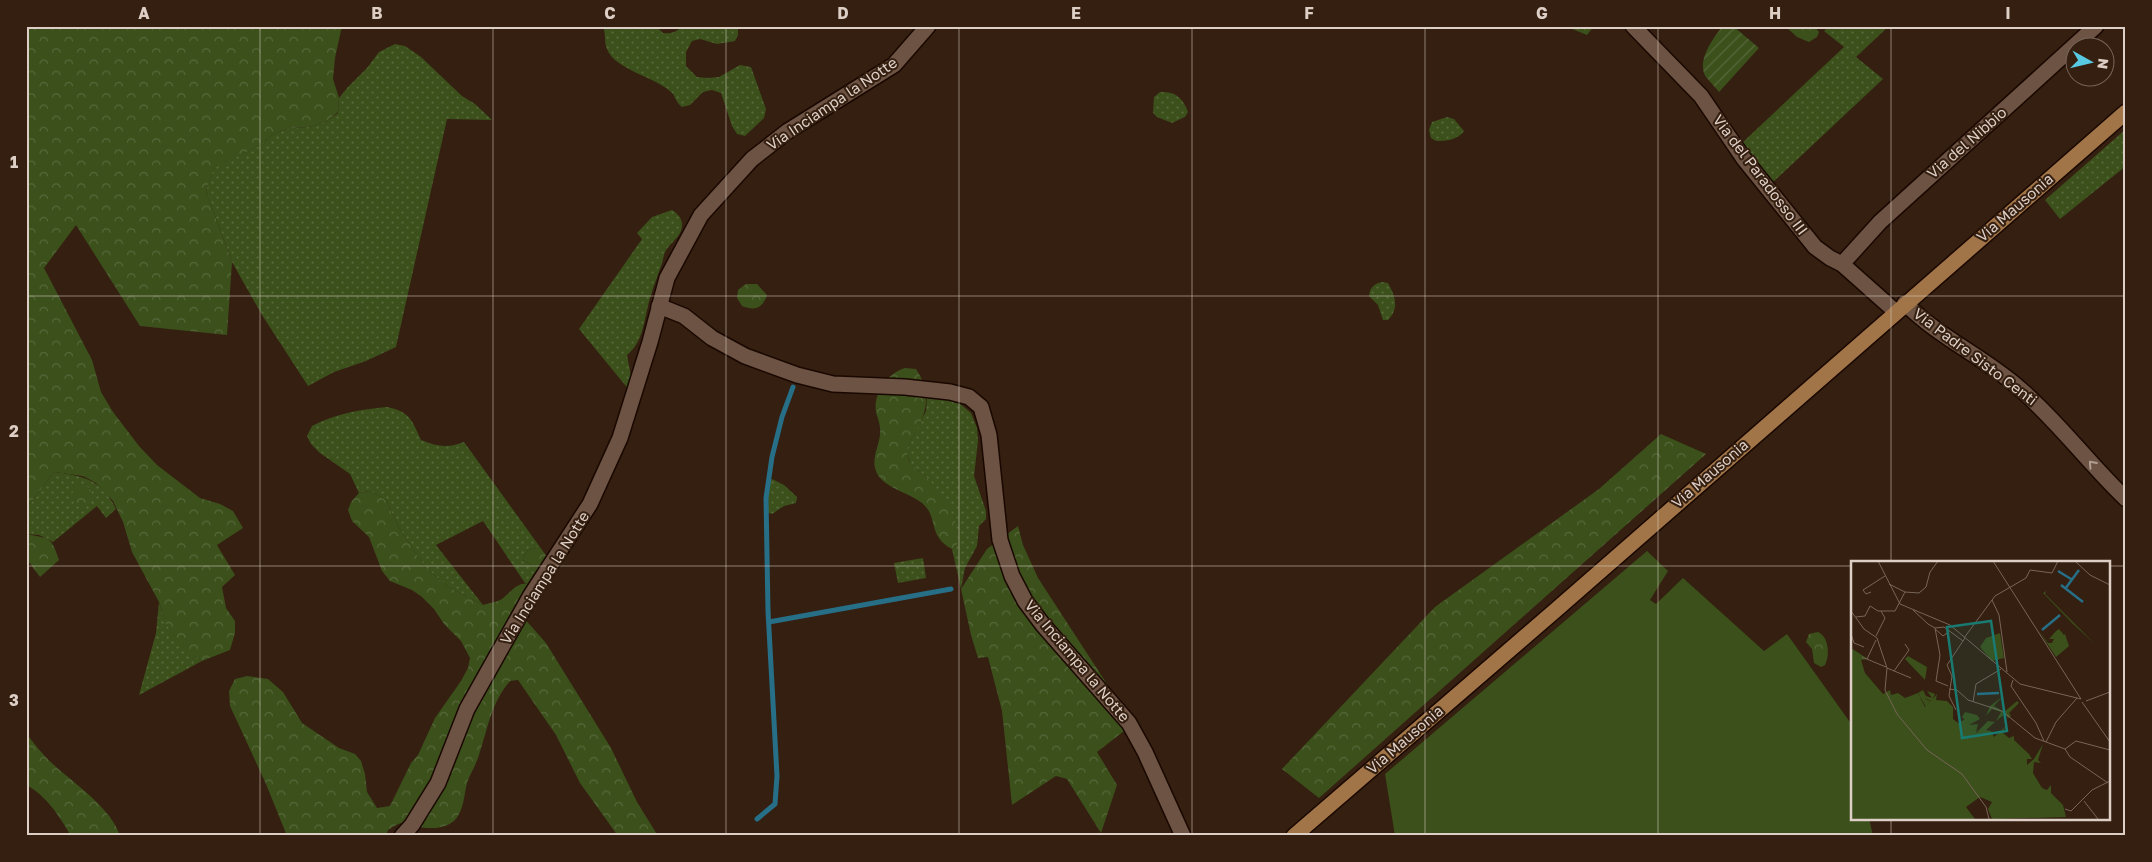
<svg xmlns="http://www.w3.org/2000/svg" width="2152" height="862" font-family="'Golos Text',sans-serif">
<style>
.grass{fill:url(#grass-dots)}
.forest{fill:url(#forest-crowns)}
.garden{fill:url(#garden-furrows)}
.pitch{fill:#3b501b}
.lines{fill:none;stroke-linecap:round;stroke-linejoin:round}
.stream{stroke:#276e87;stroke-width:5}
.minor-casing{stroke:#1a0800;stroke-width:18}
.major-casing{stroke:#1a0800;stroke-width:18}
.minor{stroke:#6c5343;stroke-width:15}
.major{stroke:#a17548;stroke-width:15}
.oneway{stroke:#b09d92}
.grid{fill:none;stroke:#decfc6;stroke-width:1;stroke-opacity:0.55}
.labels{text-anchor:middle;stroke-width:4;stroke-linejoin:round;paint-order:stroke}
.street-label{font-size:15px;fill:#decfc6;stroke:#341f10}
.inset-river{fill:none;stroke:#276e87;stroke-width:2.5}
.inset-road{fill:none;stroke:#786559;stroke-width:1}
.view{fill:#197a72;fill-opacity:0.15;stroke:#197a72;stroke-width:2.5}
.inset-edge{fill:none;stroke:#decfc6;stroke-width:2.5}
.neatline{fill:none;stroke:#decfc6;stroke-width:2}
.grid-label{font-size:16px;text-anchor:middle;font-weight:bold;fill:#decfc6}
</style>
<defs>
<pattern id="grass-dots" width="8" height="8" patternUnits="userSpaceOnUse" patternTransform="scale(1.25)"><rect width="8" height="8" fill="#3b501b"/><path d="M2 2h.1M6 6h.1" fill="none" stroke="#57683b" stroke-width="1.8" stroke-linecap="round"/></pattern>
<pattern id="forest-crowns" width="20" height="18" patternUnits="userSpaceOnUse" patternTransform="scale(1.25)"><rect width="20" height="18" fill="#3b501b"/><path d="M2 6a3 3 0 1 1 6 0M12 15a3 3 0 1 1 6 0" fill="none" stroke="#57683b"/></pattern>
<pattern id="garden-furrows" width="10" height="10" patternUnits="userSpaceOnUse" patternTransform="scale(1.25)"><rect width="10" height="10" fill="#3b501b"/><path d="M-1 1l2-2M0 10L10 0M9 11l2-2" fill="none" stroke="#57683b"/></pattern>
</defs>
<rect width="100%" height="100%" fill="#341f10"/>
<g class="grass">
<path d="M603,26H656L663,33C672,34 676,32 683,26H738V35L735,41L717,44L700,39L692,41L686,52V66L697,77L707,78L719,77L740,65L751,67L766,109L764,118L745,136L737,134L732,126L721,93L712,90L703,92L690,105L682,107C675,102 676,96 671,92C654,76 615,70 607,49C604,43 606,34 603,26Z"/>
<polygon points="1829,26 1889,26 1856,57 1883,79 1772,183 1742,143 1844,47 1824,31"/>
<polygon points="395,44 405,46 421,57 462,96 475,104 492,120 447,119 396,347 366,361 334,372 308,386 262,315 232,262 206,191 214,167 259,146 272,135 288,128 309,127 327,121 338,113 339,98 348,87 367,68 379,52"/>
<path d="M1160,92C1176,92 1182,97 1188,112L1185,117L1172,123L1157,117L1153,113L1154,97Z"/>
<path d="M1447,117L1454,119L1464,131C1458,140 1446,141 1436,141L1431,138L1429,130L1432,122Z"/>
<polygon points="2126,129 2126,166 2060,219 2045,200"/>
<path d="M672,210C678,214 682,218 682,225C682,238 667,244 664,255C661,269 655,281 651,295C644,315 645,341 627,355L631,376L630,391L579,329L642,239L637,233L652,217Z"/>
<path d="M1382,282L1388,283C1395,296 1400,308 1388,320H1383L1378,305L1369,296C1370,287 1374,284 1382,282Z"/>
<polygon points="927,396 952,397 971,413 977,428 978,441 974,476 986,511 986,519 979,526 977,546 965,568 961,589 952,549 957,545 954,519 947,505 927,478 911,464 907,454 907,448 926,411"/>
<path d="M387,407C411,412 412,421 421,440C438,447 448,448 464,442L540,547L528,550L522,560L540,569L532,585L525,583L483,521L436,545L483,605L447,586L425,567L399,528L386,500L370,491L359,493L350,474L320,453L311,444L307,436L312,426C335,414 361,409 387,407Z"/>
<path d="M54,472C83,476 102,479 116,509L106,518L97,506L53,542L39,535L26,534V509Z"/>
<path d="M772,479L784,485L797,497L796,503L784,506L772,514L766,512C763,501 763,487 772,479Z"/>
<polygon points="923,558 926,578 898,583 894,563"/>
<path d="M159,602C168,633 176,642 202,661L139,695L156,633Z"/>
</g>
<g class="forest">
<polygon points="26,26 342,26 335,58 333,79 339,98 338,112 327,121 309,127 288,128 272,135 259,146 214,168 206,191 232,262 227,335 140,326 76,225 44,268 92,360 101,392 113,412 139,446 157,465 200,498 220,504 233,511 243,528 217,545 235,575 222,587 226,608 235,621 235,633 230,650 202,661 180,646 166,624 159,602 132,552 123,522 113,501 96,483 83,476 54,472 26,509 26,445 28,443 26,439"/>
<polygon points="1565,26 1594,26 1587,35"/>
<polygon points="1785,26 1814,26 1819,32 1817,37 1809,42 1797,37"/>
<path d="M746,284H757L767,295C762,309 755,311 742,306L737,298L738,290Z"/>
<path d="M905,368L916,369C936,399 923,420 907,448C906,465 918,468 928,479C944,495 961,522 957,545L952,549C927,536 939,517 922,503C910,493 881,487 876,471C871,458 879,447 880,434C881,425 878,420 876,412C873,393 888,373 905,368Z"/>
<polygon points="1661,434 1706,454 1319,798 1282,769 1435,607 1599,489"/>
<circle cx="82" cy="495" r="10"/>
<path d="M370,491L386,500L399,528L425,567L447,586L483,605C489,603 497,602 502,599C513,590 517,581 532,584L411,823C401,821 396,825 388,830L386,836H287L266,784L230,706L229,691L235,679L247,676L268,679L283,692L302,723L339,748L355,754L361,761L365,774L367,792L377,808L390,806L411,763L418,755L435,718L461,681L468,668L470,658L461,641L444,624L434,609L422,597L412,590L390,581L382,571L369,537L352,521L348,510L351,502L359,493Z"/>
<polygon points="1018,526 1023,545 1038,578 1133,724 1097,752 1117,785 1101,833 1067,779 1056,776 1012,805 1002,711 988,657 978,658 971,635 961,589 987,549"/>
<path d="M26,534C49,539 51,535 59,560L40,577L26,558Z"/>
<polygon points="540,547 550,561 540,569 522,560 528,550"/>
<path d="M523,617L546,643L611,748L637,802L658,836H618L580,783L556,735L518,680L510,681C491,703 488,728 479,755C476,765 470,774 467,783C464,795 464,810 455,820C445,830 427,829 415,826L465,723Z"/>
<path d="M1818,632C1829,637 1830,655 1825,665L1821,667L1814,663L1812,649L1806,642L1809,634Z"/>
<path d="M26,733C34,744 44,756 54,765C75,784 112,809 120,836H71C60,817 46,795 26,785Z"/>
</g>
<path class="garden" d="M1723,26H1733L1759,48L1719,92C1715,87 1710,82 1706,77C1696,61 1713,38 1723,26Z"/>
<polygon class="pitch" points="1647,551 1668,571 1650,600 1656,604 1683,578 1764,651 1787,634 1852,725 1852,818 1869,818 1873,836 1395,836 1385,774"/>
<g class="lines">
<g class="stream">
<polyline points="769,622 951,589"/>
<polyline points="757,819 775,804 777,776 768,611 766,498 772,457 782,417 793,387"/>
</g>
<defs>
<g id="minor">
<polyline points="1633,26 1701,96 1744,159 1815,247 1830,258 1842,264 1896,312"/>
<polyline points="1842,264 1880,222 2096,26"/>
<path d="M1905,303C1938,337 1984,357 2019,388C2058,421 2088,463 2126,499"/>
<polyline points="659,306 684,316 712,338 745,356 797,375 833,384 905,387 950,392 969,397 981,407 989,435 1000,540 1012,576 1025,601 1043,625 1129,723 1145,752 1183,836"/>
<polyline points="402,836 412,825 438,783 467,709 531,595 590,504 620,438 650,342 667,278 701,215 752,159 788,131 894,65 928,26"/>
</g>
<polyline id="major" points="1294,836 1557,609 2126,112"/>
</defs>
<use href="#minor" class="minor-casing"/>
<use href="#major" class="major-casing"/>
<use href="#minor" class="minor"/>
<use href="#major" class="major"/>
</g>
<defs><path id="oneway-chevron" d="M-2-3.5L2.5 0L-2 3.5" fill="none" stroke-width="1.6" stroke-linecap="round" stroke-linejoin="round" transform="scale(1.25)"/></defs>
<use class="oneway" href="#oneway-chevron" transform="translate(2092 464) rotate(-132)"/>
<path class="grid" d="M260,26V836M493,26V836M726,26V836M959,26V836M1192,26V836M1425,26V836M1658,26V836M1891,26V562M26,296H2126M26,566H1852M2108,566H2126M1891,818V836"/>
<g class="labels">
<g class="street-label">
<text transform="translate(832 104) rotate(-34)" y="5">Via Inciampa la Notte</text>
<text transform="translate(1967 143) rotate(-41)" y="5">Via del Nibbio</text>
<text transform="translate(1760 175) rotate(53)" y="5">Via del Paradosso III</text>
<text transform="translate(2015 208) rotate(-41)" y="5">Via Mausonia</text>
<text transform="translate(1975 357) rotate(37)" y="5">Via Padre Sisto Centi</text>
<text transform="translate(1710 474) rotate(-41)" y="5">Via Mausonia</text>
<text transform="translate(545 578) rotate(-58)" y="5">Via Inciampa la Notte</text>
<text transform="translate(1077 661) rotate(50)" y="5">Via Inciampa la Notte</text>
<text transform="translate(1405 740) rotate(-41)" y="5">Via Mausonia</text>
</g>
</g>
<g transform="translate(1851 561)">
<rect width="259" height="259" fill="#341f10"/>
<path d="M195,30L194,33L244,83L222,63L214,73L218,85L205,96L187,69L197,82H201L203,78H198L205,70L208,68L213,74L222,63L192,32ZM57,95L76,106L74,119L54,98ZM72,129L75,135L81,137L76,130L84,133L81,140L73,137L79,141L75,146L67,132ZM114,151L126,154L129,158L118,164L111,156ZM0,241L13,250L17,258H0Z" fill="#3b501b"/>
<path d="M0,87L17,98L10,99L14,112L32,133L39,129L40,134L47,132L54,137L67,132L74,146L79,141L72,137L80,140L86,133L85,139L96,140L102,146V158L107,162L115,158L119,164L127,163L125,172L137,160L144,161L135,169L140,170L143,176L156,164L151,171L158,177L163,175V179L178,193L181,198H176V204L183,198L192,183L187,199L190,202L183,201L182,212L191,227L196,229L200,224V232L212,244L215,256L141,258L137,248L141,241L129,236L115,246L124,258H17L0,241ZM151,136L143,145L153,151L166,140L168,142L158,152L160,155L157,157L154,153L145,160L150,151L141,148L135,155L139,145Z" fill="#3b501b"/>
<path d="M149,72L153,97L141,100L129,86L135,77Z" fill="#3b501b"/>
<path class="inset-river" d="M207,10L220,18M210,24L232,41M214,28L228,9M191,69L209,54M126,133L148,132"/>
<path class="inset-road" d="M27,0L49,43L99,64L169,123L230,138M142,0L230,138M224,0L239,14L259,24M38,23L54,31L68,32L75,26L79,11L87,0M20,31L15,33L12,29L34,15M141,39L148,54L156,111M62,49L77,63L84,67L93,66L112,80M0,50L13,68L26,77L36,107L34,129L46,153L76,189L111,213L135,246L138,258M5,56L14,55L19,45L27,50H44L54,31M84,67L89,94L85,120L97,125M84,68L92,75L96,72L97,77M0,73L3,82L13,86M25,75L34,57L30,50M113,77L144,35L175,17L179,9L201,12L207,0M11,96L35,106M16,98L25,79M36,107L60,117M43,110L58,89L54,83M162,119L160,125L185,162L193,180M98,128L106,129L117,139L151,150L184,177L195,181M226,137L205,161L195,181L214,188L225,180L259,189M235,140L259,131M122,141L125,123L150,108M231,141L259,181M105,149L98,135L101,115L96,104L114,77M214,188L219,196L257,222M233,240L247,258M214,248L220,250L241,229L259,220"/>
<path class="view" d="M140,60L156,170L111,177L96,66Z"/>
<rect width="259" height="259" class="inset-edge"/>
</g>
<rect width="2152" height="862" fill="none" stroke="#341f10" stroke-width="55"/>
<g transform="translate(2090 62) rotate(98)"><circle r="24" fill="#341f10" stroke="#786559"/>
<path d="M0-4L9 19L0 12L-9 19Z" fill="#58c9e3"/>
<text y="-8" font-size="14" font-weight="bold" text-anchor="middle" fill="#decfc6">N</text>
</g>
<rect x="28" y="28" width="2096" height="806" class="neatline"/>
<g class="grid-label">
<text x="144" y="19">A</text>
<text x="377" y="19">B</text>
<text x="610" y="19">C</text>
<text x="843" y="19">D</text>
<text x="1076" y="19">E</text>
<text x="1309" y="19">F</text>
<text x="1542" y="19">G</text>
<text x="1775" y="19">H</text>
<text x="2008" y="19">I</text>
<text x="14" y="168">1</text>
<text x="14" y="437">2</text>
<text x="14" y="706">3</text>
</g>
</svg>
